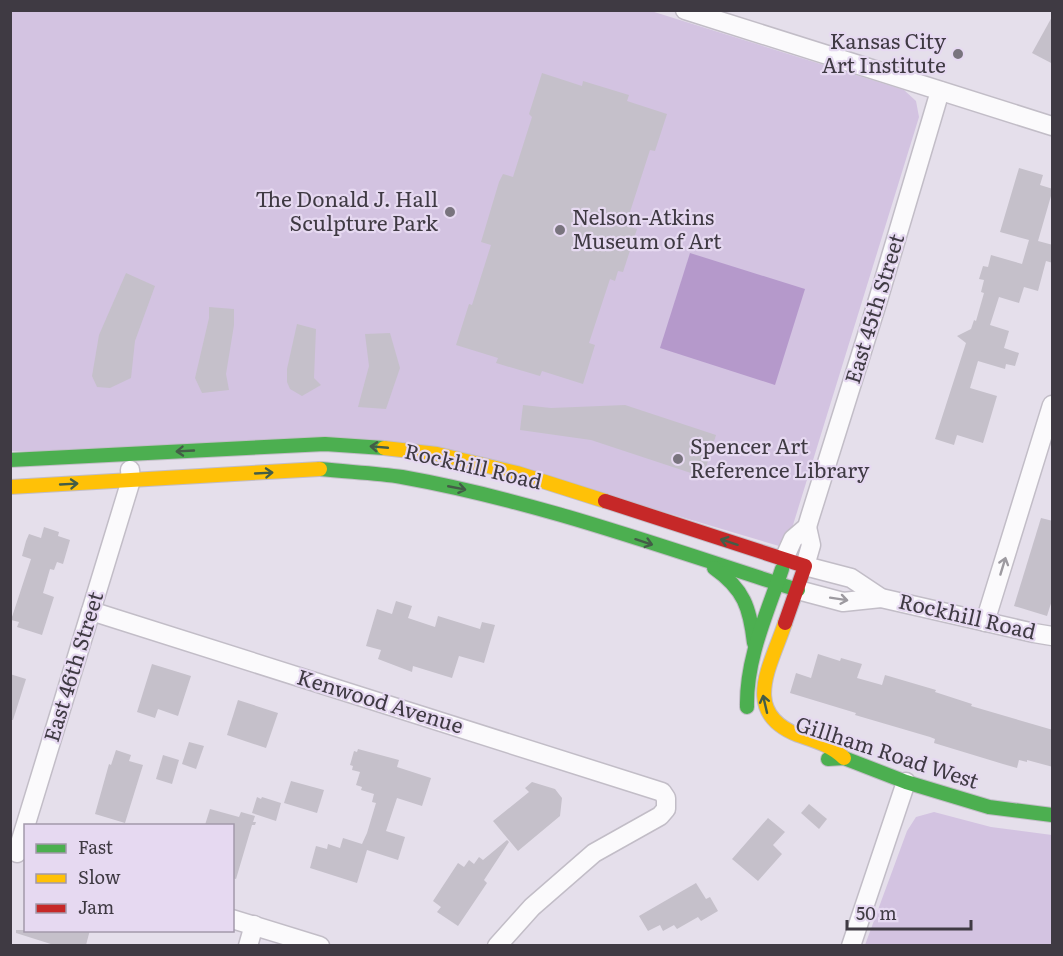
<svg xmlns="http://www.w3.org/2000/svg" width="1063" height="956" font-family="Literata,serif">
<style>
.green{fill:#d3c3e1}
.water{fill:#b599cb}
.building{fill:#c5c0ca}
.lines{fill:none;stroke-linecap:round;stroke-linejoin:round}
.street-casing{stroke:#c2bdc7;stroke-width:21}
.fast-casing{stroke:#c2bdc7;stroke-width:16}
.slow-casing{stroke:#c2bdc7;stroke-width:16}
.jam-casing{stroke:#c2bdc7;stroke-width:16}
.street{stroke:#fbfafc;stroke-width:18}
.fast{stroke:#4caf50;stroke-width:14}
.slow{stroke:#ffc107;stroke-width:14}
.jam{stroke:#c62828;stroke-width:14}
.oneway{stroke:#435d47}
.oneway2{stroke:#9d9aa0}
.poi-dot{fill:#79747e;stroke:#e6d9f1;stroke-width:2}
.labels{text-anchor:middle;stroke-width:4.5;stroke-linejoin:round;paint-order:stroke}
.poi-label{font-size:21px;fill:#3f3a43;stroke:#e6d9f1;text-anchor:end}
.street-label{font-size:21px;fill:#3f3a43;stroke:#e6d9f1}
</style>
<rect width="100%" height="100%" fill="#e5dfeb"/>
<g class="green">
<polygon points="11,11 651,11 904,90 916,101 919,117 789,538 779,546 459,451 11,451"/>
<polygon points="934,812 991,827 1052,835 1052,945 865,945 907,831 916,817"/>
</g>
<polygon class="water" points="690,253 805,289 775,385 660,348"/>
<g class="building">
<polygon points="1053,15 1053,64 1032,53"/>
<polygon points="542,73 582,86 583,81 629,95 627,101 667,114 655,151 650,150 629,215 634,217 631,227 637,229 623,272 618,271 615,281 610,279 589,343 595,345 583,384 542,371 540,376 496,363 498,358 456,345 469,304 472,305 491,245 481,242 499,182 503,174 513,177 532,117 529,114"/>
<polygon points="1019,168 1043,175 1040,185 1053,189 1038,241 1053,245 1053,263 1046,261 1038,291 1024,287 1019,303 999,297 990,325 1009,331 1004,348 1019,353 1015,366 1006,364 1005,369 978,361 970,388 997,396 983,443 957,435 954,445 935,439 966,343 957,336 971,329 974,320 976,321 984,293 981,292 984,280 979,279 983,266 988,267 991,255 1022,264 1029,240 1000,232"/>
<polygon points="126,273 155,286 135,341 131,378 110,388 97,387 92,376 99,335"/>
<polygon points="209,307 234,309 234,325 226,374 229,390 202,393 195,378 209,318"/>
<polygon points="297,324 316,329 314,378 321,385 302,396 290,389 287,382 287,369"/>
<polygon points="390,333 400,368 386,409 358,407 369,366 365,334"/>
<polygon points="523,405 551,408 625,405 716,435 703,477 591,440 520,430"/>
<polygon points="1041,518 1053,521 1053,597 1047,616 1014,606"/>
<polygon points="44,527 59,532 58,536 70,540 63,564 57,562 54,570 50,569 43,593 54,597 42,635 17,627 19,622 11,620 31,559 22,556 26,541 29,534 41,538"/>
<polygon points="396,601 412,606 408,618 435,627 438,616 480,629 482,622 495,625 484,663 459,656 452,678 413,666 412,672 378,659 381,650 366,646 377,609 392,614"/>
<polygon points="818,654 840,661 841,658 862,664 857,678 882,685 885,675 936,690 935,692 972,704 971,706 1053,730 1053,767 1027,760 1027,762 1019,760 1017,768 1003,764 934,743 935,739 930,737 855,715 856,713 790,693 796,673 811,678"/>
<polygon points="152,664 191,676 178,716 158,709 155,718 137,712"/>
<polygon points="10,674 26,679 13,720 10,720"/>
<polygon points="238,700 278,713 266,748 227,735"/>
<polygon points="189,742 204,746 196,769 182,764"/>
<polygon points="358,749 399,760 397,767 431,778 422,806 397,798 386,831 405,837 398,860 367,850 357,883 310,868 316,846 327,849 328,844 340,848 343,838 362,844 367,833 376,803 372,802 374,794 361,790 362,787 356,785 360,772 352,770 353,766 350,765 354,751 357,752"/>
<polygon points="116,750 131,755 129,761 143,765 125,823 95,814 109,764 111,765"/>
<polygon points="163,755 179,760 172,784 156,779"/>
<polygon points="291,781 324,790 317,813 284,803"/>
<polygon points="532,782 555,789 562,798 560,816 518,851 493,821 529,792 525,788"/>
<polygon points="257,797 261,799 262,797 281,803 276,821 252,813"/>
<polygon points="809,804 827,819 819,829 801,813"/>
<polygon points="210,809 239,817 241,812 255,816 253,822 256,822 255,825 252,825 236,879 232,878 232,825 205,825"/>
<polygon points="768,818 785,832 773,845 782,854 758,881 732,859"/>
<polygon points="507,840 509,842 484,880 487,883 458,926 437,912 441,907 433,901 458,863 464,867 469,860 474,864 479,857 483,860"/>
<polygon points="696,883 706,899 710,897 718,911 701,921 698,917 677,929 674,925 663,931 660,925 648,931 639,916"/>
<polygon points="16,930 90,930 86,945 54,945 16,933"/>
</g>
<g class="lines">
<defs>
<g id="street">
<polyline points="685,10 1052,126"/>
<polyline points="807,527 811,545 805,566 851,578 881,598 1034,633 1052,636"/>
<polyline points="784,559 793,539 807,527 810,517 878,300 940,91"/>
<polyline points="798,590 843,602 881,598"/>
<polyline points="91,611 662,792 666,798 666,809 660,816 594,853 532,907 497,946"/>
<polyline points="985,622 1052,405"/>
<polyline points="17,853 131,480 130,470"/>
<polyline points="232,919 320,946"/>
<polyline points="248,946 254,925"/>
<polyline points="851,946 906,782"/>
</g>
<g id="fast">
<polyline points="10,460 325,444 384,448"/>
<path d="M320,469C348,472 376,473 402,477C537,501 668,549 798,590"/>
<path d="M714,568C744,589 750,608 754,643"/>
<path d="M747,707C746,658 767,614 782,569"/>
<polyline points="828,759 844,758 906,782 989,807 1052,815"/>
</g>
<g id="slow">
<polyline points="384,448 437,454 517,473 605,501"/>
<polyline points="10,487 320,469"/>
<path d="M785,623C771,666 740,712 798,735C815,741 831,745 844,758"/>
</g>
<polyline id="jam" points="605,501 805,566 785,623"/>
</defs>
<use href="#street" class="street-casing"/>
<use href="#fast" class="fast-casing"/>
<use href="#slow" class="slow-casing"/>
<use href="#jam" class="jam-casing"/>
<use href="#street" class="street"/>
<use href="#fast" class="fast"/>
<use href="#slow" class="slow"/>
<use href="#jam" class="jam"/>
</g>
<defs><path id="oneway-shaft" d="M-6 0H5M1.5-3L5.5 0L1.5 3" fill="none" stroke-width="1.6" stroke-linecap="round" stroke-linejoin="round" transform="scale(1.5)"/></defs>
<g class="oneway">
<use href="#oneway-shaft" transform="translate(379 447) rotate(-175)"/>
<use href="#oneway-shaft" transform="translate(185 451) rotate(177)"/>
<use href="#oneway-shaft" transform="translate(264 473) rotate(-3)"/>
<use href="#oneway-shaft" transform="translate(69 484) rotate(-3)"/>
<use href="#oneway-shaft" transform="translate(457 488) rotate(11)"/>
<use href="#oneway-shaft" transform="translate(644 542) rotate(18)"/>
<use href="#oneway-shaft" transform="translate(729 542) rotate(-162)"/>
<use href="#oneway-shaft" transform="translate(765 704) rotate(-103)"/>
</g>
<g class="oneway2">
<use href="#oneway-shaft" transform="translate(1003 566) rotate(-73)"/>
<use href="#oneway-shaft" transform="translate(839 599) rotate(9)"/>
</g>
<g class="poi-dot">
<circle cx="958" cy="54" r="6"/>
<circle cx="450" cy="212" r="6"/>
<circle cx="560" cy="230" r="6"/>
<circle cx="678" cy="459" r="6"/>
</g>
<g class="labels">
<g class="poi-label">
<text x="946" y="49">Kansas City<tspan x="946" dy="24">Art Institute</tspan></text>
<text x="438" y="207">The Donald J. Hall<tspan x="438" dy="24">Sculpture Park</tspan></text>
<text x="572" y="225" text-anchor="start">Nelson-Atkins<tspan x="572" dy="24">Museum of Art</tspan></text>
<text x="690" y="454" text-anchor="start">Spencer Art<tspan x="690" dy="24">Reference Library</tspan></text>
</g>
<g class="street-label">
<text transform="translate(875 309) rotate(-73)" y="7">East 45th Street</text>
<text transform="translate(473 467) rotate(13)" y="7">Rockhill Road</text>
<text transform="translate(967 617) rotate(13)" y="7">Rockhill Road</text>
<text transform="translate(74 667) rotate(-73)" y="7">East 46th Street</text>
<text transform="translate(380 702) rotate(17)" y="7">Kenwood Avenue</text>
<text transform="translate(887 753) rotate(18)" y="7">Gillham Road West</text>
</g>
</g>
<rect width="1063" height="956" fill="none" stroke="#3f3a43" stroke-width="24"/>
<rect x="24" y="824" width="210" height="108" fill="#e6d9f1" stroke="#a399ab" stroke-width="1.5"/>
<rect x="36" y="844" width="30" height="9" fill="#4caf50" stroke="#a399ab" stroke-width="1.5"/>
<text x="78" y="854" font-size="18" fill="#3f3a43">Fast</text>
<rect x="36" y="874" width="30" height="9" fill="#ffc107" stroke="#a399ab" stroke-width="1.5"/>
<text x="78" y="884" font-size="18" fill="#3f3a43">Slow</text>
<rect x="36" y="904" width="30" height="9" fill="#c62828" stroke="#a399ab" stroke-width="1.5"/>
<text x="78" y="914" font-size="18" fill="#3f3a43">Jam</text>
<path d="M847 920v9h124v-9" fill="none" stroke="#3f3a43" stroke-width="3"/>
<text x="856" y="920" font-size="18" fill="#3f3a43" stroke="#e6d9f1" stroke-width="4.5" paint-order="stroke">50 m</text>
</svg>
